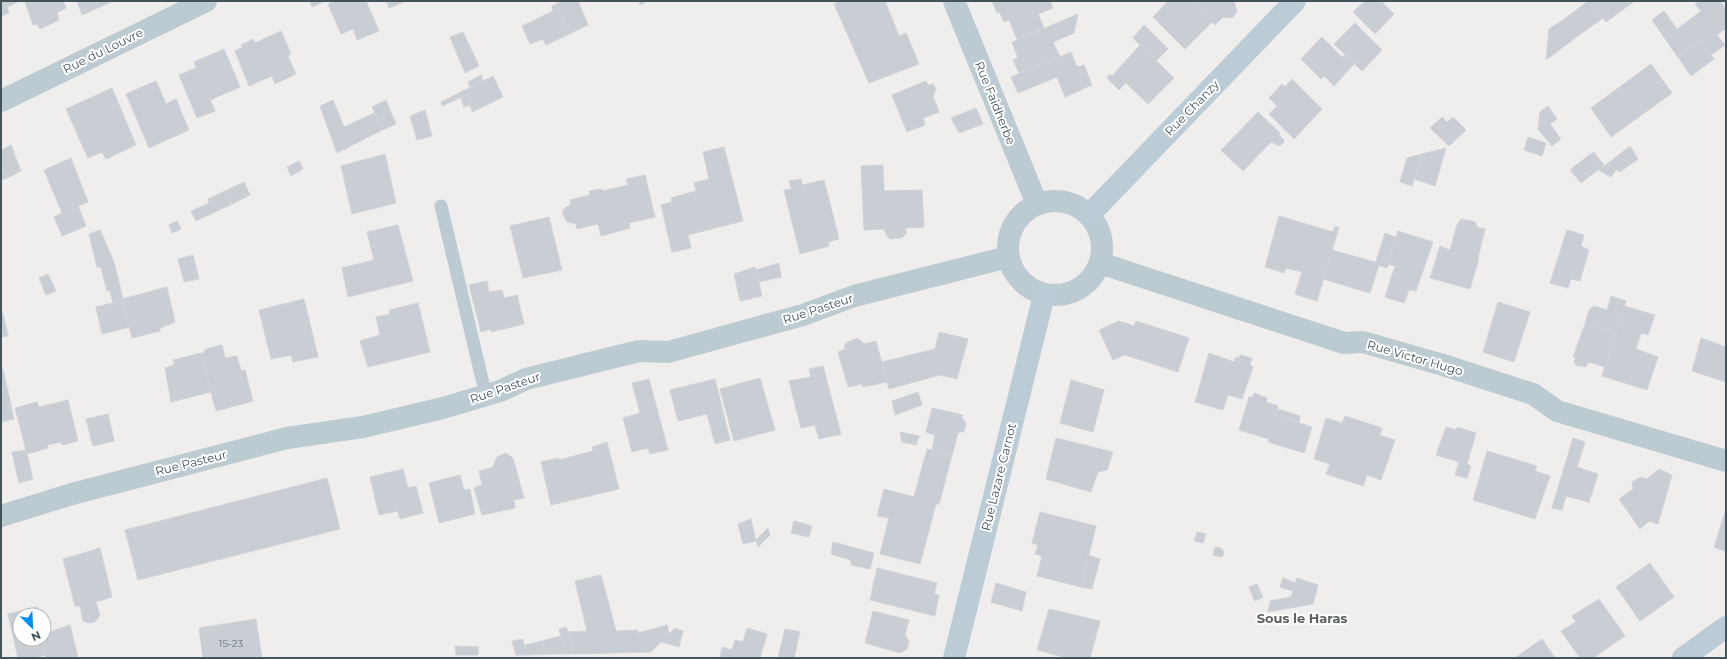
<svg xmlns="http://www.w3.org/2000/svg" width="1727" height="659" font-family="Montserrat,sans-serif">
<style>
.building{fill:#c8ced3;stroke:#d0d4da;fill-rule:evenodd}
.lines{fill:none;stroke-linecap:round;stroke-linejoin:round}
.lane{stroke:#bbcbd1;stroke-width:13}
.street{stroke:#bbcbd1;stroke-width:22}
.secondary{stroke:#bbccd6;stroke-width:22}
.labels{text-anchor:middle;stroke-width:4;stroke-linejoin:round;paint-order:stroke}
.number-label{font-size:10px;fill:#64727a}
.street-label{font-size:12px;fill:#43545c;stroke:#fff}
.neighbourhood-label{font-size:13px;font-weight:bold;fill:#595f63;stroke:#fff}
</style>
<rect width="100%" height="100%" fill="#f0eded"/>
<g class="building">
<polygon points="1,1 5,1 9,13 1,16"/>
<polygon points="5,1 20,1 7,7"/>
<polygon points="25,1 63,1 66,8 57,13 59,20 40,29 37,24 33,25"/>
<polygon points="77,1 113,1 82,15"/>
<polygon points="310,1 325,1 312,7"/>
<polygon points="335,1 366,1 379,31 357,40 353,29 341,34 328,4"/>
<polygon points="387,1 406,1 389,8"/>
<polygon points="563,1 578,1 588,25 569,34 556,4"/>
<polygon points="639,1 647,1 640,5"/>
<polygon points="841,1 885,1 899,36 906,33 919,64 869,83 834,4"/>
<polygon points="992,1 1050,1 1053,8 1038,14 1044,28 1017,39 1009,20 1004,22 999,12 997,13"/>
<polygon points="1168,1 1190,1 1212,22 1185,49 1153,17"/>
<polygon points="1190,1 1234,1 1237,12 1232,18 1223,17 1215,25"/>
<polygon points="1365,1 1381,1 1394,14 1375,34 1353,12"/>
<polygon points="1588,1 1591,1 1603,18 1575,38 1563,20"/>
<polygon points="1591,1 1635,1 1606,22"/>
<polygon points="1699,1 1720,1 1726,9 1726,28 1717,35 1725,45 1711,55 1701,41 1678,57 1652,20 1664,11 1677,29 1701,11 1695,4"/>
<polygon points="556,4 569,34 546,45 543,39 530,44 522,26 553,11 552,6"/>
<polygon points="1078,14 1074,33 1053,42 1060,57 1019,73 1013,60 1018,58 1012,42"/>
<polygon points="1563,20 1575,38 1546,60 1549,29"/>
<polygon points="1355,23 1382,50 1362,71 1334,44"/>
<polygon points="1144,25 1168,49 1156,61 1133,38"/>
<polygon points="281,31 291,54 288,56 296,74 275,84 272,76 249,86 235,51 243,47 241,45 253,39 255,43"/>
<polygon points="463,32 479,66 465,73 450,37"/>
<polygon points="1322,37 1342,57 1345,55 1354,64 1334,86 1324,76 1321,79 1301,59"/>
<polygon points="1701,41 1714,59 1691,76 1678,57"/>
<polygon points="1140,45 1174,78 1148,104 1126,83 1119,90 1107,78 1110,74 1112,76"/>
<polygon points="224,49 240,87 210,100 215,111 197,118 179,75 196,68 194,62"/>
<polygon points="1071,52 1077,67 1084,65 1092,85 1065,97 1057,77 1018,93 1011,77"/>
<polygon points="1651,64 1672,93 1611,137 1591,108"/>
<polygon points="481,75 483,81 470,87 468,82"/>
<polygon points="493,76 503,97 472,112 467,89"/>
<polygon points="1292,79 1322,109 1294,139 1269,114 1277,106 1269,98 1282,84 1285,87"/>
<polygon points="156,81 166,104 176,99 189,130 149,148 126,94"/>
<polygon points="926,81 928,85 933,84 936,89 933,96 939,112 923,118 925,125 907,132 892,95"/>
<polygon points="112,88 136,145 106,159 102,152 88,158 66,109"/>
<polygon points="467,89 468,94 442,106 441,102"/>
<polygon points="468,94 471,105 464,107 461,98"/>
<polygon points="333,100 344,127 374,113 382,130 337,153 320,106"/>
<polygon points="386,100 396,124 382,130 372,107"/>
<polygon points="1548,106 1557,119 1550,124 1561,139 1552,146 1538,129 1540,112"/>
<polygon points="976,108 983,124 959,133 951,118"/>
<polygon points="425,110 432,136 417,140 410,116"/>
<polygon points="1258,112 1280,133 1279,135 1283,139 1284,142 1280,146 1271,142 1243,171 1221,150"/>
<polygon points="1442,117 1447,122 1453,117 1466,130 1449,146 1430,128"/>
<polygon points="1528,137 1546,143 1542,156 1524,150"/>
<polygon points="11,145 21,171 7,178 1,165 1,150"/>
<polygon points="1630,146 1638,159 1620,172 1607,164"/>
<polygon points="724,147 743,221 688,235 691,248 672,252 661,205 672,202 671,198 696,191 694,183 709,179 703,152"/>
<polygon points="1446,148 1435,186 1414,179 1422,154"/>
<polygon points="1594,152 1604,165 1599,169 1589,155"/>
<polygon points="385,154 396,203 352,214 341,166"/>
<polygon points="1422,154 1412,186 1400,182 1407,158"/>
<polygon points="1589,155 1599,169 1581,183 1570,170"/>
<polygon points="71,158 88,202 78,206 86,226 62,236 54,217 62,213 44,170"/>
<polygon points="299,161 303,169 291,176 287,167"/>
<polygon points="1607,164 1616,170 1611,177 1598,170"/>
<polygon points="1,165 7,178 1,180"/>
<polygon points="883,165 884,191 922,190 924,227 906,228 906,234 901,238 890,239 886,234 884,229 864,230 861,166"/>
<polygon points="645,175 655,217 629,223 630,228 601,236 598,224 577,229 576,224 567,222 565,218 562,213 566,207 571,205 570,200 590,195 589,191 602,189 603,191 628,185 626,179"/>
<polygon points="801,179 802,185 824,180 839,239 828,242 829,246 800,254 784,190 791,189 789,181"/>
<polygon points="244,182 250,195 232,204 227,190"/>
<polygon points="227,190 232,204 196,221 191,211 209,203 208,199"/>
<polygon points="1279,216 1333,232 1335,227 1339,227 1317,301 1295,294 1302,272 1286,268 1284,273 1265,267"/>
<polygon points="549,217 562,270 523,278 510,226"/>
<polygon points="1461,219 1475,222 1477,227 1485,229 1478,258 1479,258 1470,289 1430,278 1440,246 1450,250 1457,225"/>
<polygon points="177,221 181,229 172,233 169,225"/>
<polygon points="398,225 413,281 348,297 342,268 374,260 367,232"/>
<polygon points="100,230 114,262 130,327 102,334 96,307 113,303 110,291 107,291 101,267 97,267 89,234"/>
<polygon points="1567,230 1584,235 1581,246 1589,250 1580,281 1571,279 1568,288 1550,283"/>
<polygon points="1398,231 1433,242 1416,291 1409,290 1404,303 1385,297 1395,266 1388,264"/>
<polygon points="1385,233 1396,237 1387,268 1375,264"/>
<polygon points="1332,250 1375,262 1375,264 1379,265 1370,293 1323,279"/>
<polygon points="193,255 199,279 184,282 178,259"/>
<polygon points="779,263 781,277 759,282 756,270"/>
<polygon points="755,267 762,296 740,301 734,274"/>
<polygon points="48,274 56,291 46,295 39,278"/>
<polygon points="487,281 489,292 502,290 504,298 517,295 524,324 491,332 491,329 481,332 469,285"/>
<polygon points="167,287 175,322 160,328 160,331 132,338 122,299"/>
<polygon points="1611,296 1626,301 1616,333 1585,324 1589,310 1594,306 1607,310"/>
<polygon points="304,299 318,357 293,362 291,355 271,359 259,310"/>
<polygon points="1498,302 1530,312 1514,362 1483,352"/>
<polygon points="418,303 430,352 368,367 360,341 380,335 376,317 390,314 389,310"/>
<polygon points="1624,306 1655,315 1648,335 1641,333 1636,349 1658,357 1647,390 1602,376"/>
<polygon points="1,313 3,313 8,336 1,337"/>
<polygon points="1119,321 1134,326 1136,321 1189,338 1178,372 1125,355 1113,360 1099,330"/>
<polygon points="1585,324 1616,333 1605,367 1589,362 1585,367 1576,365 1574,361 1576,358 1573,357"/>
<polygon points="939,332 968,339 957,379 940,375 889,389 882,362 935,349"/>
<polygon points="858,338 864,344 876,341 887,382 863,387 862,384 848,387 838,352 846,349 844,346 847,342"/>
<polygon points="1701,338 1726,347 1726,382 1692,371"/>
<polygon points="222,345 225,358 237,356 241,371 245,370 253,401 216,411 201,356 206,349"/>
<polygon points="201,353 211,392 171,402 165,368 174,365 173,360"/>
<polygon points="1209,353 1234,362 1236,357 1239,358 1240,355 1252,358 1250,365 1253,367 1242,399 1228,395 1223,410 1195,402"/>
<polygon points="823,366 841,434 819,439 815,425 801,428 789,381 811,377 809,369"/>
<polygon points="3,369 14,419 1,422 1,370"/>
<polygon points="760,378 775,430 734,441 720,389"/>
<polygon points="649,379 668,450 650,454 648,448 632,452 623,418 640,413 632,383"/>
<polygon points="715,379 730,440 715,444 707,414 678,421 670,390"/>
<polygon points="1071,380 1104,390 1093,432 1060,423"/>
<polygon points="918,392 922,405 895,415 892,401"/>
<polygon points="1254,393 1267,398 1266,402 1278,406 1275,415 1312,427 1304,453 1268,442 1269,439 1239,430 1249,397 1253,397"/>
<polygon points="68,400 78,441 62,445 61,442 47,445 48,448 27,454 15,408 37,402 39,407"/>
<polygon points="932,408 963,415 962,418 966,423 964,431 958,433 952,455 932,450 935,435 926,432"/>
<polygon points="1278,409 1300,416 1299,422 1275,415"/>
<polygon points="108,414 114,441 93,446 86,419"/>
<polygon points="1345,416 1382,428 1380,435 1395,440 1381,480 1367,475 1363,486 1326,474 1330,464 1314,459 1326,418 1342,423"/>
<polygon points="1446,427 1456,430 1457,427 1476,433 1467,464 1471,466 1467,478 1455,475 1459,462 1436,455"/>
<polygon points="900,432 919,436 916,445 902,442"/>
<polygon points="1056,438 1113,452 1107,470 1098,472 1091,492 1046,479"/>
<polygon points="1573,438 1585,442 1577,467 1598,474 1589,502 1566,496 1562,510 1552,508"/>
<polygon points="607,442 619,489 551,505 541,462 559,458 559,460 593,451 592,447"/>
<polygon points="927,449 952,455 939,504 936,504 920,564 880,554 889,518 877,516 884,489 914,497"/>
<polygon points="26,450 33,479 19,483 12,452"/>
<polygon points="1487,451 1537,466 1535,471 1550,476 1535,519 1473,500"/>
<polygon points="506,453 513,458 524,498 514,500 515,508 482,515 474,488 482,485 479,471 493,467 497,457"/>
<polygon points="403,469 408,488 416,486 423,513 400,519 398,511 379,515 370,477"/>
<polygon points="1659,469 1672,475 1658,524 1649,521 1640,529 1619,499 1633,489 1632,482 1641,477 1647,479"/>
<polygon points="460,475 464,490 470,489 475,514 439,523 429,483"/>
<polygon points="327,478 340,529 138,580 125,530"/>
<polygon points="1726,509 1726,552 1714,547"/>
<polygon points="1040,512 1096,526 1081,587 1037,576 1042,556 1035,554 1038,545 1032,543"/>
<polygon points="751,519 756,541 743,544 738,524"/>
<polygon points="794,521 812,526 809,537 791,533"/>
<polygon points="768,528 770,535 758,547 756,540"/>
<polygon points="1197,532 1206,534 1203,543 1194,541"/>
<polygon points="833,542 874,553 870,569 851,565 851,560 831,554"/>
<polygon points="1215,547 1221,548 1224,552 1222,557 1213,555"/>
<polygon points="100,548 112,597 96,602 100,615 95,622 89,623 83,621 80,606 75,606 63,559"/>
<polygon points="1088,555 1100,559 1092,589 1081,587"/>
<polygon points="1650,563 1674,597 1640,621 1616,587"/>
<polygon points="877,568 937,583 934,594 939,595 935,616 870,600"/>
<polygon points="601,575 616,631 638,630 638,633 667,625 669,634 651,652 573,654 568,632 587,631 575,581"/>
<polygon points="1283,578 1295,583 1297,578 1318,585 1313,604 1268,612 1270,601 1291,597 1293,591 1280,587"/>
<polygon points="996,583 1026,592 1022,611 991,602"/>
<polygon points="1257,584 1260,591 1252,595 1249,587"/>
<polygon points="1260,591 1263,597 1255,601 1252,595"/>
<polygon points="1599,599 1625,636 1593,658 1580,658 1561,631 1576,622 1572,616"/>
<path d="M37,607L40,614L45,613L50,632L70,625L78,658H46L45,655L34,658H18L8,614ZM20,615H44V639H20Z"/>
<polygon points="1049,609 1100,621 1090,658 1067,658 1037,650"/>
<polygon points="873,611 909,620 905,635 909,642 907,649 900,653 865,643"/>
<polygon points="256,619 262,658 203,658 199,628"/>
<polygon points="566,627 568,632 573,654 565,654 559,629"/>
<polygon points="675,628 683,631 679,647 661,642"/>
<polygon points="747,628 767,634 760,658 720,657 722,647 732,650 735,640 743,642"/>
<polygon points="785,629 800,632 794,658 778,658"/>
<polygon points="561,636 565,654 547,654 542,641"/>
<polygon points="523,639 526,655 516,655 512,641"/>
<polygon points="1542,639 1555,658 1515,658"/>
<polygon points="542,641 547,654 526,655 525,645"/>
<polygon points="455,646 478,647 478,655 456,655"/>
</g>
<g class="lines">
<polyline class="lane" points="441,206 486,396"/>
<g class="street">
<polyline points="954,1 1037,204"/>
<polyline points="1,101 206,1"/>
<circle cx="1055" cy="248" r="47"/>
<polyline points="1100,263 1344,343 1363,342 1443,365 1533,394 1557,411 1726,461"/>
<polyline points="1,516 72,494 287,438 363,427 443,408 500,391 526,379 639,351 668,352 803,315 854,296 1008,257"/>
</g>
<g class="secondary">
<polyline points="1089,215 1295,1"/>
<polyline points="954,658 1044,295"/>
<polyline points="1683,658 1726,627"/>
</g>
</g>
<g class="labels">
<g class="number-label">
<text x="231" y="647">15-23</text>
</g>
<g class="street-label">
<text transform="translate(103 51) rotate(-26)" y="4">Rue du Louvre</text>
<text transform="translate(995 103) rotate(68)" y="4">Rue Faidherbe</text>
<text transform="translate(1192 108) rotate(-46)" y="4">Rue Chanzy</text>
<text transform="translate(818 309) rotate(-18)" y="4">Rue Pasteur</text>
<text transform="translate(1415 358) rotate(16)" y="4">Rue Victor Hugo</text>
<text transform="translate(505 388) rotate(-19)" y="4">Rue Pasteur</text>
<text transform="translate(191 463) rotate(-14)" y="4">Rue Pasteur</text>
<text transform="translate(999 477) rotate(-76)" y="4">Rue Lazare Carnot</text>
</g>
<g class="neighbourhood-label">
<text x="1302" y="623">Sous le Haras</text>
</g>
</g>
<rect width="1727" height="659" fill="none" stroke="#43545c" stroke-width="4"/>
<g transform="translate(32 627) rotate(156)"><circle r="19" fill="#ffffff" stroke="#b4bbbe"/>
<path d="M0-3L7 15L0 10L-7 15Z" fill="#058ef2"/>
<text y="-6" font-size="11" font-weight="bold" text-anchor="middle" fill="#43545c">N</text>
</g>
</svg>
